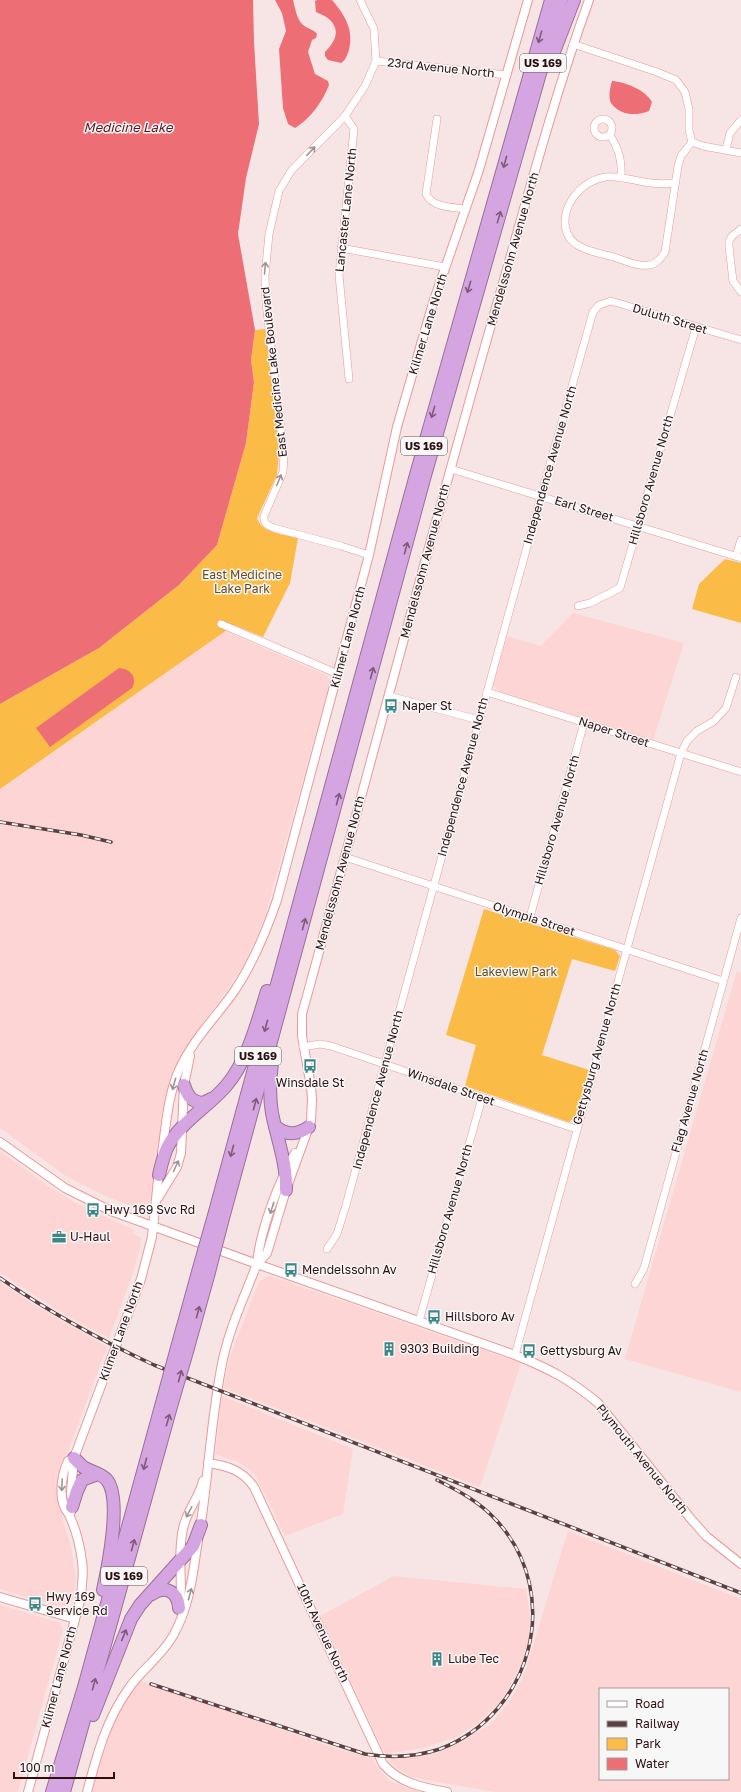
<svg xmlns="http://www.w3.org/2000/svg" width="741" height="1792" font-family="'Golos Text',sans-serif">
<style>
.built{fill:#fcd5d4;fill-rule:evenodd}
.green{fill:#fbbb47}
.water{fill:#ed6f75}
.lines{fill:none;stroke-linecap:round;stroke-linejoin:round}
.minor-casing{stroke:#ec9899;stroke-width:8}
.tertiary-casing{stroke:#ec9899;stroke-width:10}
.motorway-casing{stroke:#9a7098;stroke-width:14}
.minor{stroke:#fff;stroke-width:7}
.tertiary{stroke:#fff;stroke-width:8}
.motorway{stroke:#d5a5e2;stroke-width:12}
.rail-casing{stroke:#5c4041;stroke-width:3.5}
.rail{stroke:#f7f7f7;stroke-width:2;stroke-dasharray:6;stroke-linecap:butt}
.motorway-bridge-casing{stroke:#9a7098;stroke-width:14;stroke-linecap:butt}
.motorway-bridge{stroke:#d5a5e2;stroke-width:12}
.oneway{stroke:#815a79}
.oneway2{stroke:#a09393}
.labels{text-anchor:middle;stroke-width:3;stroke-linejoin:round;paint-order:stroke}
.shield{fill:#f7f7f7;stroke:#6a5555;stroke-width:1}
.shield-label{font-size:11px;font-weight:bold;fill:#2d0f10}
.street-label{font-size:12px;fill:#2d0f10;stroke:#f7f7f7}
.park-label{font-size:12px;fill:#684c1b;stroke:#f7f7f7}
.poi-label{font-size:12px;fill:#2d0f10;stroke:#f7f7f7;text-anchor:start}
.water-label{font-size:13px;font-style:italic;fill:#61121d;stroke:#f7f7f7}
</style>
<rect width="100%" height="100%" fill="#f7e4e4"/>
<g class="built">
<polygon points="573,613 684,643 653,740 498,691 493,685 506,636 541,646"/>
<polygon points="225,631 328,676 330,682 264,919 244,965 192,1039 173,1072 167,1097 150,1201 145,1206 128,1205 99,1193 66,1176 0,1128 0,789"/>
<polygon points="737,971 741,973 741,1392 625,1359"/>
<polygon points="0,1151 48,1186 72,1201 134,1230 133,1234 141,1238 140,1248 131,1279 109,1338 67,1316 0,1273"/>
<polygon points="270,1276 521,1363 480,1487 224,1388 229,1359 259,1282 266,1277"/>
<polygon points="0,1282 31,1303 107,1347 65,1459 60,1504 64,1525 71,1546 76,1580 72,1601 67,1605 60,1607 0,1589"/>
<polygon points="222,1396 353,1449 343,1514 285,1536 256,1476 248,1468 238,1462 215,1454"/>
<path d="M568,1531L741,1599V1792H495L427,1780L410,1776L392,1765L389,1759L438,1753L466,1739L491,1724L508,1703L521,1682L527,1665ZM600,1689H728V1779H600Z"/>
<polygon points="394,1576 526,1589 530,1618 529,1638 522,1661 510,1686 501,1701 478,1723 456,1737 424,1748 385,1754 320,1616"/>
<polygon points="0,1605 60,1623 63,1629 18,1792 0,1792"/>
<polygon points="141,1681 341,1750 372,1758 380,1771 389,1781 421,1792 92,1792 103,1754 116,1719 129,1695"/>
</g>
<g class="green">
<path d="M265,329L273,386L279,452L277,475L257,518C262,534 284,534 298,538L290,583L263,637L234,625L0,789V704L99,648L179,585L217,545L246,443L254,382L251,360L255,330Z"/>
<polygon points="725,559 741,563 741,623 692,609 699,584"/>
<polygon points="484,909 615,950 620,956 615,971 572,959 542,1055 589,1070 576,1117 569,1122 465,1086 476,1045 446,1035"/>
</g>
<g class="water">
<polygon points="0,0 253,0 254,42 259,124 246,178 238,234 255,330 251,360 254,382 246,443 217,545 179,585 99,648 0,704"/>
<path d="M275,0H293C295,8 297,20 303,25C308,29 313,29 317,34L316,38L312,40L308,52L315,74L328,81L329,85C323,101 310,119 295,128L288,124L283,108L279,49L286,31L282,13Z"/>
<path d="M317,0H332C345,15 354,30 349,50C347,55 346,60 341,63L328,60L325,56V52C334,43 342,31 329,19C326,16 320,14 316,12L315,1Z"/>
<path d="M612,81C626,82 645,90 652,102L649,111C637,116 620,116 611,103C608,97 610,88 612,81Z"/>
<path d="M119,668C130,669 138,677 132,688L50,747L36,728Z"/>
</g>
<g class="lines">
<defs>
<g id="minor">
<path d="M360,0L374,29L376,61L365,86L345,116L291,171L279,191L269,234L265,276L266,303L284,453L283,472L264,516C263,523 267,525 274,528L341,546L369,555"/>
<polyline points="573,44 657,72 676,80 685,92 689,109 689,131 692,142 703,146 741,153"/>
<polyline points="376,61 507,75"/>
<polyline points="345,116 354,129 339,275 349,379"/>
<circle cx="603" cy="128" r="9"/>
<path d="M437,119L426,194C433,208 452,207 466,209"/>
<path d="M610,135C619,150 622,160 621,178"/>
<polyline points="726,149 730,133 741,120"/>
<path d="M674,183C664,184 654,184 644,182C631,180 618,175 605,177C590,180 579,188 571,201C562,216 562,237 579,246C589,252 603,254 614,257C625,261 638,267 649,265C657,264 661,258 665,252L678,166L681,156L692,142"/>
<polyline points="741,229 732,236 729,241 729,247 733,281 741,292"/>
<polyline points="341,248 445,267"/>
<polyline points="451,469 741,558"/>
<polyline points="736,556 741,540"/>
<polyline points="578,606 590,603 620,588 696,327"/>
<polyline points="221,624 338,674"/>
<polyline points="487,692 741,772"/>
<polyline points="389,696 479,720"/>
<polyline points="345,857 723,981"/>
<polyline points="530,917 584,723"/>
<polyline points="303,1047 320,1044 331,1046 576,1129"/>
<polyline points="327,1249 337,1234 346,1205 541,496 593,312 599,305 611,301 741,340"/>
<polyline points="635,1284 644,1268 741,918"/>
<polyline points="419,1321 482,1098"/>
<polyline points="515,1355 681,753 687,741 697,731 714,721 726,708 736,677"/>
</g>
<g id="tertiary">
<path d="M0,1142L65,1188L111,1211L257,1264L515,1355C550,1369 569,1379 598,1403L691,1519L706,1536L741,1564"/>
<path d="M162,1153C166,1125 168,1095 179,1070C192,1041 215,1018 233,993C253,964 266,932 277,900L369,555L397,427L433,303L479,170L528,0"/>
<polyline points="158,1198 177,1167 181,1153 184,1085 190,1056"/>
<path d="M257,1264L267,1253L286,1190L311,1121L312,1100L311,1087L302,1036V1014L307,996C367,777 425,557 487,339C520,226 549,111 589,0"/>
<path d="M208,1463C228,1466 242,1470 254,1487L383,1764C399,1783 424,1788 447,1792"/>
<polyline points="70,1515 72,1507 71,1491 74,1458 141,1279 152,1237 159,1170"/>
<path d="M200,1529C209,1473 211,1415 223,1359C230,1327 245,1295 257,1264C260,1230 278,1184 295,1153"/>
<polyline points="0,1597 75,1619"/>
<path d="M180,1604C183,1579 177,1554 183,1529C186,1512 199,1498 203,1481"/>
<path d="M28,1792L80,1601C82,1588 84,1574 82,1561C80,1546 76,1530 70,1517C69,1513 65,1510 64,1506C59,1493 62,1474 68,1461L74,1458"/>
<path d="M87,1792C97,1755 106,1720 129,1688C142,1669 163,1655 174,1634C190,1605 193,1573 198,1540"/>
</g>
<g id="motorway">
<polyline points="550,62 574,0"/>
<path d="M272,1063C270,1079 269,1096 272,1113C277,1139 287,1163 286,1190"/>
<path d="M184,1085C187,1095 191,1102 203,1103L211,1099"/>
<path d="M275,1126C286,1136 297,1135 309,1127"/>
<path d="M159,1175C161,1166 163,1157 167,1148C179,1123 208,1107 226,1086C248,1060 257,1023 267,991"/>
<polyline points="213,1219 417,471 551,0"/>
<polyline points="222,1222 424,479 561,0"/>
<polyline points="178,1344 198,1272"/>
<polyline points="188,1348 208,1276"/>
<path d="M74,1458C77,1461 80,1464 83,1467C91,1472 101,1473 107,1480C122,1499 108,1567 103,1590"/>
<polyline points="72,1507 77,1491 82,1480 98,1474"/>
<path d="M152,1594C165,1585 178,1591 179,1608"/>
<polyline points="93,1715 131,1619 140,1605 193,1546 201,1525"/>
<polyline points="52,1792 84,1687 163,1399"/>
<polyline points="64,1792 172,1403"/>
</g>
</defs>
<use href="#minor" class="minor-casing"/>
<use href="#tertiary" class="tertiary-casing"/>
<use href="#motorway" class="motorway-casing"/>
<use href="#minor" class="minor"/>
<use href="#tertiary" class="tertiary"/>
<use href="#motorway" class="motorway"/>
<defs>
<g id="rail">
<polyline points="0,822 81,835 111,842"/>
<path d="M0,1278C49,1312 100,1340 154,1365L741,1593"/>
<path d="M151,1684L365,1754C389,1758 416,1757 440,1749C532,1714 564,1595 497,1521C480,1502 459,1491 437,1480"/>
</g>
</defs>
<use href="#rail" class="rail-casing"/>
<use href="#rail" class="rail"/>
<defs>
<g id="motorway-bridge">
<polyline points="198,1272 213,1219"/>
<polyline points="208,1276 222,1222"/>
<polyline points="163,1399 178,1344"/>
<polyline points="172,1403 188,1348"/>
</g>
</defs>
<use href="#motorway-bridge" class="motorway-bridge-casing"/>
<use href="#motorway-bridge" class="motorway-bridge"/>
</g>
<defs><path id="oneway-shaft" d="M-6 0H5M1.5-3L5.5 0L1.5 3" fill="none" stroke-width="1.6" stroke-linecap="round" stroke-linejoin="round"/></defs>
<g class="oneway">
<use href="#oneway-shaft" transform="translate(540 37) rotate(106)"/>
<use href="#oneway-shaft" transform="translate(505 162) rotate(106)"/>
<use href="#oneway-shaft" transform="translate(499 217) rotate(-74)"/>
<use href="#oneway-shaft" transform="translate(469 287) rotate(106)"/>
<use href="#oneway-shaft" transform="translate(433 412) rotate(106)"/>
<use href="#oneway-shaft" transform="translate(406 548) rotate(-75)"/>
<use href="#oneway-shaft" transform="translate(372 673) rotate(-75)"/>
<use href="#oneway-shaft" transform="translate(338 799) rotate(-75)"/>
<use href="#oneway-shaft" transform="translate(304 924) rotate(-75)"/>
<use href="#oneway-shaft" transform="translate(266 1026) rotate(105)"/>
<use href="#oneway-shaft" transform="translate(255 1104) rotate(-75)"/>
<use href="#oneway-shaft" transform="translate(232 1151) rotate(105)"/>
<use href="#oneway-shaft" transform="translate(198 1312) rotate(-75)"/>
<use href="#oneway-shaft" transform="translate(180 1376) rotate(-75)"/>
<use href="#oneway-shaft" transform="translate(168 1420) rotate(-74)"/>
<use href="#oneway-shaft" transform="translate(145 1464) rotate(105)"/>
<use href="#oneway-shaft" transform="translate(133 1545) rotate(-75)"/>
<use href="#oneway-shaft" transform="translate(124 1635) rotate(-68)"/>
<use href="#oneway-shaft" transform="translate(94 1684) rotate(-75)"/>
</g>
<g class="oneway2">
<use href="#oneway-shaft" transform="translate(311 151) rotate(-46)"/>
<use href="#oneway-shaft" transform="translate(265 268) rotate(-85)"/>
<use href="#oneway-shaft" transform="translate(279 480) rotate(-67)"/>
<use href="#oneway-shaft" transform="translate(174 1084) rotate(106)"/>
<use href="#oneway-shaft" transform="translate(176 1166) rotate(-66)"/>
<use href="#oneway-shaft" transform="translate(272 1208) rotate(108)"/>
<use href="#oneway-shaft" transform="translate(62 1485) rotate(92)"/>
<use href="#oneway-shaft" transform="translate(189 1512) rotate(118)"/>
<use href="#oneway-shaft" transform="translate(190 1594) rotate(-75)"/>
</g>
<defs>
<symbol id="bus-bare" viewBox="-9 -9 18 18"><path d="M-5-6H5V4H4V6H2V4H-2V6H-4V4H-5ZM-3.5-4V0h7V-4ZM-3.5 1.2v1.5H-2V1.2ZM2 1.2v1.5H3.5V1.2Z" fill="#3e8789" stroke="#f7f7f7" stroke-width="2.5" paint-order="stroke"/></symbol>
<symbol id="office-bare" viewBox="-9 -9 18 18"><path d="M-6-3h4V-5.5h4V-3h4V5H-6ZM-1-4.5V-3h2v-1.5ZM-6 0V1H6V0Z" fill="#3e8789" stroke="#f7f7f7" stroke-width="2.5" paint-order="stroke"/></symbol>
<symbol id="building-bare" viewBox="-9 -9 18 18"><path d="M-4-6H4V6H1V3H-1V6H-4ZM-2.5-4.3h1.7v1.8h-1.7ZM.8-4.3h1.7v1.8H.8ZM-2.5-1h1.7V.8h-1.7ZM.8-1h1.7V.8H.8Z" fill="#3e8789" stroke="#f7f7f7" stroke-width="2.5" paint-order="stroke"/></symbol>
</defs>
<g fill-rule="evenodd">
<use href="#bus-bare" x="381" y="696" width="20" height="20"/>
<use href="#bus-bare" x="300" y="1056" width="20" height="20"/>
<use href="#bus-bare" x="83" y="1200" width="20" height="20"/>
<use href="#office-bare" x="49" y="1227" width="20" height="20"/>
<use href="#bus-bare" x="281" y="1260" width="20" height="20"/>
<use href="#bus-bare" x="424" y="1307" width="20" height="20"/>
<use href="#building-bare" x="379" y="1339" width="20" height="20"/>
<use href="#bus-bare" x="519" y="1341" width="20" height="20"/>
<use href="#bus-bare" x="25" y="1594" width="20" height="20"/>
<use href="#building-bare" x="427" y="1649" width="20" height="20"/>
</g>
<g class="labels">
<g class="shield">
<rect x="520" y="54" width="46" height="18" rx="3"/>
<rect x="401" y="437" width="46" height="18" rx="3"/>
<rect x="235" y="1047" width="46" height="18" rx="3"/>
<rect x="101" y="1567" width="46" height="18" rx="3"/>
</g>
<g class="shield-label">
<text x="543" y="67">US 169</text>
<text x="424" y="450">US 169</text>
<text x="258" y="1060">US 169</text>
<text x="124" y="1580">US 169</text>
</g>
<g class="street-label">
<text transform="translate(441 68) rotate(6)" y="4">23rd Avenue North</text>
<text transform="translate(346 210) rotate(-84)" y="4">Lancaster Lane North</text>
<text transform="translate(513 249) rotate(-74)" y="4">Mendelssohn Avenue North</text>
<text transform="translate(670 319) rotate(17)" y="4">Duluth Street</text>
<text transform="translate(428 324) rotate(-73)" y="4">Kilmer Lane North</text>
<text transform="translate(274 372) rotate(-96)" y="4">East Medicine Lake Boulevard</text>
<text transform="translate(550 465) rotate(-74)" y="4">Independence Avenue North</text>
<text transform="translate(651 480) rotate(-74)" y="4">Hillsboro Avenue North</text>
<text transform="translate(584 509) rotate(17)" y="4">Earl Street</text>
<text transform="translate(425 561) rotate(-75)" y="4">Mendelssohn Avenue North</text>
<text transform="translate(348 637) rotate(-75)" y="4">Kilmer Lane North</text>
<text transform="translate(614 732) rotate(18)" y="4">Naper Street</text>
<text transform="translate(463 777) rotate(-75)" y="4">Independence Avenue North</text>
<text transform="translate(557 820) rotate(-74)" y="4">Hillsboro Avenue North</text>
<text transform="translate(340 873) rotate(-75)" y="4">Mendelssohn Avenue North</text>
<text transform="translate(534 919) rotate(18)" y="4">Olympia Street</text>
<text transform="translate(597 1054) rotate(-74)" y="4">Gettysburg Avenue North</text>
<text transform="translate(451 1087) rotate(19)" y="4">Winsdale Street</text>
<text transform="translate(378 1090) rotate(-75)" y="4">Independence Avenue North</text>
<text transform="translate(690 1101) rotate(-74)" y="4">Flag Avenue North</text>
<text transform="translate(450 1209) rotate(-74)" y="4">Hillsboro Avenue North</text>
<text transform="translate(121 1331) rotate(-70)" y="4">Kilmer Lane North</text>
<text transform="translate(642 1459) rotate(51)" y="4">Plymouth Avenue North</text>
<text transform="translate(323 1633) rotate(65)" y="4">10th Avenue North</text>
<text transform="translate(59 1677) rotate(-75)" y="4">Kilmer Lane North</text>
</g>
<g class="park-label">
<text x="242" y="579">East Medicine<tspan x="242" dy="14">Lake Park</tspan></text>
<text x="516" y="976">Lakeview Park</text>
</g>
<g class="poi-label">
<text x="402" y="710">Naper St</text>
<text x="310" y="1087" text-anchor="middle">Winsdale St</text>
<text x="104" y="1214">Hwy 169 Svc Rd</text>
<text x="70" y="1241">U-Haul</text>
<text x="302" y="1274">Mendelssohn Av</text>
<text x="445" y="1321">Hillsboro Av</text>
<text x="400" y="1353">9303 Building</text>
<text x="540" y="1355">Gettysburg Av</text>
<text x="46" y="1601">Hwy 169<tspan x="46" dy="14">Service Rd</tspan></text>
<text x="448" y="1663">Lube Tec</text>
</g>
<g class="water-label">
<text x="128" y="132">Medicine Lake</text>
</g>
</g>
<rect x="599" y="1688" width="130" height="92" fill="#f7f7f7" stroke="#a69a9b"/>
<rect x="607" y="1701" width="20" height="6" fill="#ffffff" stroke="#a69a9b"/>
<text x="635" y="1708" font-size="12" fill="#2d0f10">Road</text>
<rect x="607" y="1721" width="20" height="6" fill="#5c4041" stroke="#a69a9b"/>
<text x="635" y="1728" font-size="12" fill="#2d0f10">Railway</text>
<rect x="607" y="1738" width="20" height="12" fill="#fbbb47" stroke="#a69a9b"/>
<text x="635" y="1748" font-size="12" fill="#2d0f10">Park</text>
<rect x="607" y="1758" width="20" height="12" fill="#ed6f75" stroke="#a69a9b"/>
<text x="635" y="1768" font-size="12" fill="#2d0f10">Water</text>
<path d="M14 1772v6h100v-6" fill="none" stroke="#2d0f10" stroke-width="2"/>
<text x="20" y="1772" font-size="12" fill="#2d0f10" stroke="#f7f7f7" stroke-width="3" paint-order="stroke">100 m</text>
</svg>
